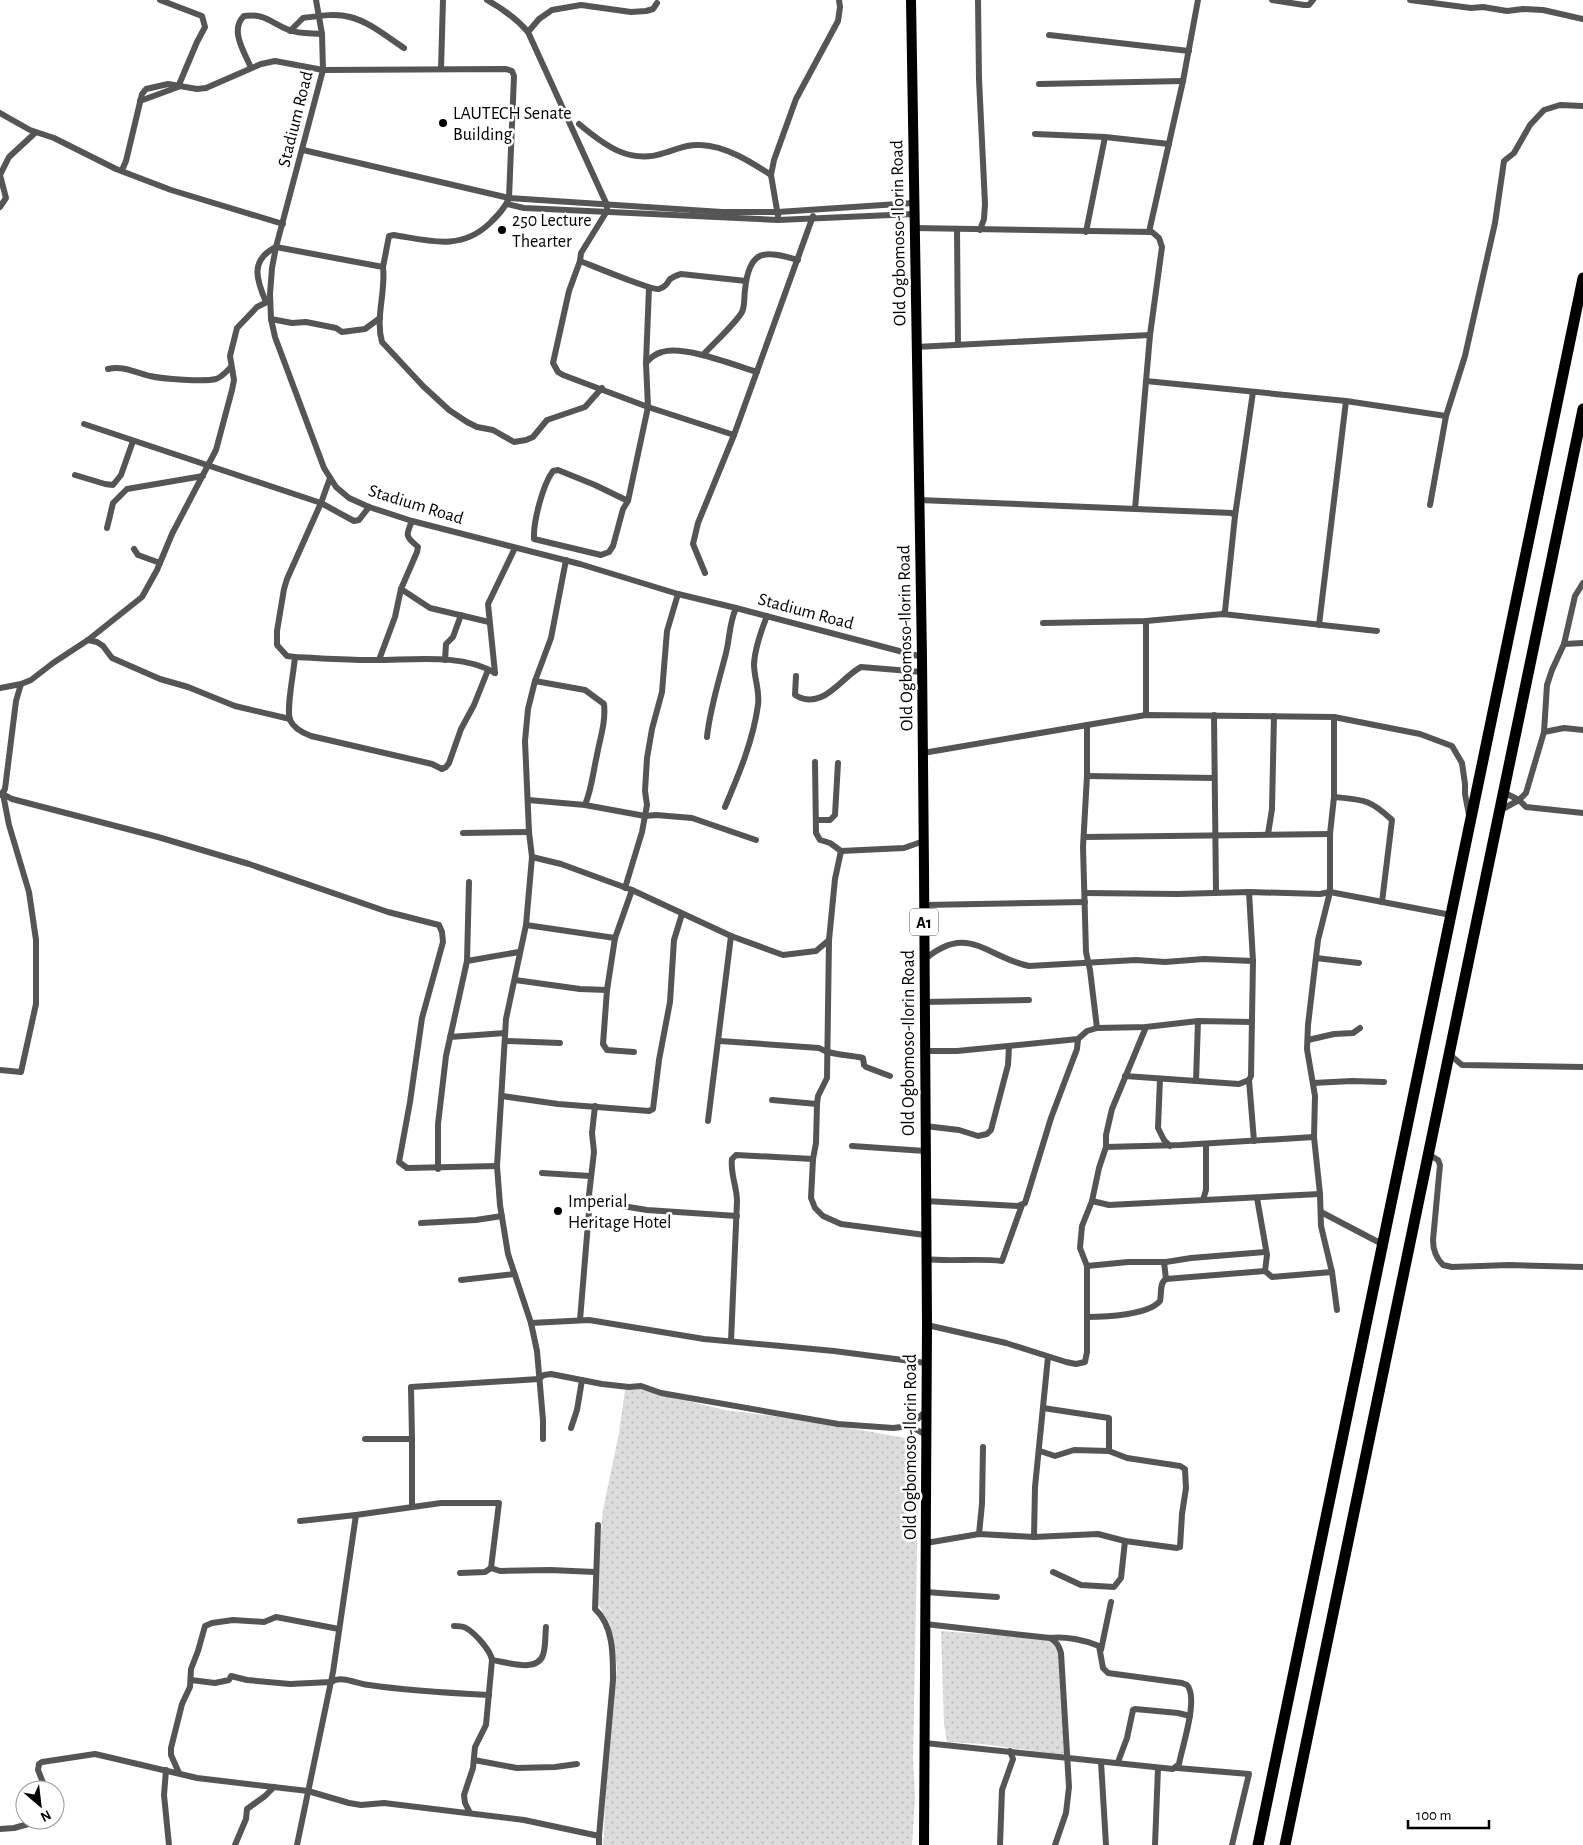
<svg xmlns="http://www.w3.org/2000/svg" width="1583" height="1845" font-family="'Alegreya Sans',sans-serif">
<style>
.grass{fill:url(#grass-dots)}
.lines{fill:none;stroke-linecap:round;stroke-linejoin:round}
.minor{stroke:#555;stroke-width:6}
.trunk{stroke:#000;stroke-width:10}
.motorway{stroke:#000;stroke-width:11}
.poi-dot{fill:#000;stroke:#fff;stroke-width:2}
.labels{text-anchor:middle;stroke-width:5;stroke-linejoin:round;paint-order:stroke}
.shield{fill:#fff;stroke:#4c4c4c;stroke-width:1}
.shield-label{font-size:16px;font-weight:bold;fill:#000}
.poi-label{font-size:18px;fill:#000;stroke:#fff;text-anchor:start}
.street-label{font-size:18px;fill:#000;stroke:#fff}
</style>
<defs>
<pattern id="grass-dots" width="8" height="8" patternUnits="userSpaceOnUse" patternTransform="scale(1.25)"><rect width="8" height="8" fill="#dcdcdc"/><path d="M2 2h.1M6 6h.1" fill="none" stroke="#bbb" stroke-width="1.8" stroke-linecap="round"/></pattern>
</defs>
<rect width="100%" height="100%" fill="#fff"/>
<g class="grass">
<polygon points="638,1389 725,1410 804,1420 917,1440 918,1501 913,1759 915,1799 912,1845 603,1845 608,1753 617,1667 609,1622 596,1601 598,1564 603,1510 619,1433 625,1390"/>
<path d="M941,1631L1044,1639C1055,1643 1057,1647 1059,1658L1065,1750L1063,1755L982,1744L947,1742L944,1724Z"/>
</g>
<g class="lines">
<g class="minor">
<polyline points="316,0 322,34 323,70 276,247 272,268 270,294 271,319 275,337 324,468 336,487 349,498 369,507 412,521 580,564 678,594 736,608 922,657"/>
<path d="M487,0C503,9 516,18 528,32L607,205V211L581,253L580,261L569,291L553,363L558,372L563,375L648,407L734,435"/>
<polyline points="978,0 979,79 985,204 984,219 980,230"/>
<polyline points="1272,0 1304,5 1309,5 1313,0"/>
<polyline points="1410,0 1471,8 1483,7 1507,11 1523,9 1543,10 1583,19"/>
<path d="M290,31L303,18C318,16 335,13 350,17C370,22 387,37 404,48"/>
<polyline points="528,32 539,19 552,10 581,5 631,12 646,11 653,9 657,3"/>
<polyline points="1049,35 1189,51"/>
<path d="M251,68C245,53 229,30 244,16C265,13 271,23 289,30C299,34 311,33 322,34"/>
<polyline points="441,69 443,0"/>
<polyline points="1039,84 1183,81"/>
<polyline points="140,101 178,87 197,42 205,27 202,16 160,0"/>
<polyline points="0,113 30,130 54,138 116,169 171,190 283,224"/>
<path d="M579,124C604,145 630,165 664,153C677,149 688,144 701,145C726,146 751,162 771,175"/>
<polyline points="1035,134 1105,137 1169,144"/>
<polyline points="303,150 509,198 722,212 778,212 913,203"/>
<path d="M122,170L126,161L142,94L146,89L168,84L197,89L206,88L261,64L275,61L323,70L506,69L512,71L514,76L509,198C505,208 498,215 490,223C461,251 430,241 394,235L389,236L383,267"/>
<polyline points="507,204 524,208 778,220 914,214"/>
<polyline points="0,207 6,198 0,175 9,157 35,133"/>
<polyline points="778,216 771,175 774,160 796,99 838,21 840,7 839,0"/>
<polyline points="914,228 1152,232 1159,238 1162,247 1150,335 1135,509"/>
<polyline points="957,229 958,345"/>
<polyline points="1086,232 1105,137"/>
<polyline points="1149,232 1183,81 1198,0"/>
<path d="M580,261C591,265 652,291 659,289C665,287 667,284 670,279C673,277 677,275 681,274L746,281"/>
<path d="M266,302C256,279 250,260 276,247L383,267C386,292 375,318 382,342L423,386L449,410L467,422L477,427L493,430L514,442L526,440L533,437L547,420L585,407L602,388"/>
<polyline points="271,319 292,323 306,322 336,328 342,332 365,329 380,318"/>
<polyline points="916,347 1150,335"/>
<path d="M703,355C712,345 736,323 742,312C745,306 744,296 745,290C749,249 764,250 798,260"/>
<path d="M646,363C650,358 655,354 662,352C684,345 734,365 757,372"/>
<path d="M108,369C124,365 135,373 150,376C162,379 205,382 216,379C222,377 226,372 231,367"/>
<polyline points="1146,381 1346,401 1446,416"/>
<polyline points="84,424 321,503 354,521 359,520 369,507"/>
<polyline points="75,475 105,484 113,485 121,475 133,441"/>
<path d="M330,478L321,503L287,579L284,589L277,631V645L287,656L295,657C319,658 344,660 369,660C406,661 461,652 495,673"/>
<polyline points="919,500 1232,513 1235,516"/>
<path d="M628,501L595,485L558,470L553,471C543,484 533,522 534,539L601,555L609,552L613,546L623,509L628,501L648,407L646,363L649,288"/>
<polyline points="1430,505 1446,416 1465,356 1495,223 1504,161 1514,153 1530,125 1544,110 1560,105 1583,106"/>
<polyline points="107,528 113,503 127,489 203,476"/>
<polyline points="134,549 138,555 160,563"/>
<polyline points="705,573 693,544 698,523 734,435 813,216"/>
<polyline points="401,589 430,608 489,622"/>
<polyline points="1223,614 1225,611 1235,516 1253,392"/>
<polyline points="1043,623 1146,621 1223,614 1377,631"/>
<polyline points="1319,625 1346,401"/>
<polyline points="88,640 97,642 103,646 112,658 160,679 188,687 235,706 290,719"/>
<polyline points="1564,644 1583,643"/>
<path d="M295,657C294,671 286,709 290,720C294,729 303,733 311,736L432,764L442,769L446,767L449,763L461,729L474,705L488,670"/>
<path d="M379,660L395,617L401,589L417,552L418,547C406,536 405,537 412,521"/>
<polyline points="445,660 446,644 453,637 461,615"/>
<polyline points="495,673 488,604 515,548"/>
<path d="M796,676L795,695C823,712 841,677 861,667L922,672"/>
<path d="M535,681L585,690L604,704C606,722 600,738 597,755C593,772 592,788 585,805"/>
<polyline points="0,688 21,684 31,680 53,663 88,640 142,597 157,570 172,534 216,450 232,390 234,380 230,356 237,328 257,307 269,301"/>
<polyline points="1146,715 1146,621"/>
<polyline points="1214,715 1216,892"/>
<polyline points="1334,717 1334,797 1330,834 1330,892 1318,940 1308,1025 1307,1049 1315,1096 1314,1137 1320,1194 1321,1226 1332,1272 1337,1310"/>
<polyline points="1087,725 1087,776 1083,847 1086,952 1090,970 1097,1028"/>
<polyline points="1544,732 1547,685 1552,670 1564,644 1575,596 1583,583"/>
<path d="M707,737C710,708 719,681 726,653C730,637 729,624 736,608"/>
<polyline points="923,753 1146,715 1334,717 1420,734 1452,746 1462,763 1465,784 1465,794 1469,815"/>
<polyline points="815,762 816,833 820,840 830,843 841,851 904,848 924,841"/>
<polyline points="1087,776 1214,778"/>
<polyline points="1503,792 1519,800 1526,807 1583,813"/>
<polyline points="1,795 5,789 16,701 21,684"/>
<path d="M1334,797C1364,800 1370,799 1392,820L1382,902"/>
<polyline points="528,800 585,805 645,816 656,815 692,818 756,840"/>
<path d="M725,807C739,774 753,741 758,705C760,691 754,678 754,664C755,647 761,631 767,616"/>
<polyline points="1499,811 1519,800 1526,793 1544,732 1564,728 1583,730"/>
<polyline points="816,820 830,820 835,815 838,763"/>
<polyline points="463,833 529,832"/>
<polyline points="1268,834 1272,809 1274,716"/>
<polyline points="1084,837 1330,834"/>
<polyline points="841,851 835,879 829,940 827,1078 818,1096 817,1104 816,1143 813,1159 811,1198 815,1208 823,1216 841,1224 925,1235"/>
<polyline points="532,857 561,864 632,890 731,936 783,955 816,951 829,940"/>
<polyline points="625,888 642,832 647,805 645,791 647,758 652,729 662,692 667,631 678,594"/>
<polyline points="632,890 615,938 607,990 603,1044 607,1050 634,1052"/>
<polyline points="1085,893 1178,894 1249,892 1320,894 1330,892 1451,915"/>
<polyline points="924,905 1085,902"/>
<polyline points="526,925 615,938"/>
<polyline points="1316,958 1359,963"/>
<path d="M924,960C968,922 986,957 1029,966L1136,960L1165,962L1204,959L1253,961"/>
<polyline points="467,961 519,952"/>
<polyline points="515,980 580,989 607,990"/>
<polyline points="924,1002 1029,1000"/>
<polyline points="450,1037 505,1033"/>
<polyline points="1308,1040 1334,1034 1353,1033 1360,1028"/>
<polyline points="505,1041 560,1043"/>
<path d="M720,1041L819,1048C832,1056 848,1054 863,1058L864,1065L866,1067L890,1076"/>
<polyline points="925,1051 957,1051 1078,1039 1087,1031 1097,1028 1146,1027 1198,1021 1252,1022"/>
<polyline points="1449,1054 1462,1065 1583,1067"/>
<polyline points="0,1070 21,1072 36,1004 36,940 29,892 9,825 3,794 12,799 158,837 249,864 388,912 439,925 442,932 443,942 422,1018 410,1102 399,1162 407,1168 497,1166"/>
<polyline points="1125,1076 1239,1084 1249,1080 1251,1076 1253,961 1249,892"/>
<polyline points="1160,1079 1158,1128 1164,1140 1170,1146"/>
<polyline points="1249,1080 1254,1141"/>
<polyline points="1196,1081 1198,1021"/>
<polyline points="1313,1083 1352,1081 1384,1082"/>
<polyline points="502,1096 558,1104 649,1111 653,1109 659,1060 670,1002 674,940 682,914"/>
<polyline points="772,1100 817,1104"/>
<polyline points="595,1106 592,1133 594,1152 589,1195 592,1201 647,1210 737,1216"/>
<polyline points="708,1121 731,936"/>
<polyline points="925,1126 959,1130 978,1136 987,1134 991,1130 1008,1065 1009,1046"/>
<polyline points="852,1146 925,1151"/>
<polyline points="1106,1147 1181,1145 1314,1137"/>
<path d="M1428,1154L1438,1160L1440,1165L1433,1240C1433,1250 1436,1258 1443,1265L1452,1267L1509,1265L1583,1267"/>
<polyline points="438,1169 438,1124 446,1056 467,961 469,882"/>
<polyline points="542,1173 590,1176"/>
<polyline points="1257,1198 1267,1255 1265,1271 1272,1277 1332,1272"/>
<polyline points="1203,1200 1206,1190 1206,1144"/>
<polyline points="925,1201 1018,1206 1025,1203 1051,1118 1077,1049 1078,1039"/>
<polyline points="1092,1201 1109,1205 1320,1194"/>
<polyline points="1321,1212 1382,1244"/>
<polyline points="421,1223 476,1220 502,1216"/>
<path d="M925,1259C951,1262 976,1258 1002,1261L1022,1205"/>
<polyline points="1164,1262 1166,1279"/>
<polyline points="1087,1266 1128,1262 1166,1262 1191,1258 1265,1252"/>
<polyline points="461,1280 514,1274"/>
<path d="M1087,1317C1106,1317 1148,1315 1160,1301C1162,1293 1159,1283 1166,1279L1265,1271"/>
<polyline points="580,1320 590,1199"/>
<polyline points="531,1323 589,1320 704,1339 834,1351 926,1363"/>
<polyline points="927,1325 1006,1343 1066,1362 1076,1364 1085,1362 1087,1352 1087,1266 1080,1248 1082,1226 1092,1201 1099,1168 1106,1147 1106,1135 1112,1109 1146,1027"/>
<path d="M731,1341L737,1201C737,1187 730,1173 732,1159L736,1155L813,1159"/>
<polyline points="910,1426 926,1411"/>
<polyline points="571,1428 577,1410 582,1380"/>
<polyline points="365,1439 412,1439 411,1387 539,1379 544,1375 551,1374 602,1384 629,1387 641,1386 661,1393 838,1424 893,1428 910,1426 926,1435"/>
<polyline points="412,1439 412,1507"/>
<polyline points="543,1439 543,1420 537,1351 531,1323 508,1254 500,1205 497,1166 506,1019 526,925 532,857 529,832 525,741 528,709 535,681 551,638 566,560"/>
<polyline points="1040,1451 1055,1456 1074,1450 1109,1451"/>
<polyline points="300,1521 356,1515"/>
<path d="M598,1525L595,1609C614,1626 613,1657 613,1680L599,1836"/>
<polyline points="979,1534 982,1504 983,1447"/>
<polyline points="1034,1537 1035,1487 1048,1357"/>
<polyline points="926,1543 979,1534 1034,1537 1098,1534 1125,1541 1177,1548 1180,1547 1182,1514 1186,1488 1185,1469 1180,1466 1127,1458 1109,1451 1109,1418 1043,1408"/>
<polyline points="491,1568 500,1571 550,1570 595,1572"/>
<polyline points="1053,1572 1081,1585 1114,1587 1121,1578 1125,1541"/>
<polyline points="925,1592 997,1597"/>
<path d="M454,1626C458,1626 463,1626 466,1628C475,1633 491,1651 492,1660L486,1725L475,1747L473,1768L464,1795L465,1803L470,1813"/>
<path d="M1050,1638C1057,1642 1059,1646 1061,1653L1069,1787L1066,1813L1055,1845"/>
<polyline points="1101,1650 1111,1602"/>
<path d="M492,1660C506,1662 537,1673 543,1655C546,1646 545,1636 546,1627"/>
<path d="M191,1680L215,1683L229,1680L231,1676L247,1680L290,1684L331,1682C342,1675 357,1684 369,1685C409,1691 449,1693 489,1695"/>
<path d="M925,1743L1173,1769L1179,1764C1182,1747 1199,1698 1187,1685L1182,1683L1108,1673L1103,1668L1099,1646C1085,1640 1065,1636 1050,1638L925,1624"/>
<polyline points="474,1760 517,1768 555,1767 577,1764"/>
<polyline points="1101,1762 1106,1845"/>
<polyline points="1118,1762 1127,1738 1133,1710 1135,1709 1178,1713 1190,1716"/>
<polyline points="1177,1768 1249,1774 1232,1845"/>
<polyline points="166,1770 164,1795 169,1845"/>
<polyline points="179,1773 171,1755 171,1748 182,1704 190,1687 191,1669 198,1651 205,1626 212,1623 233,1620 264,1622 276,1617 339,1629"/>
<polyline points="46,1790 38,1770 39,1764 42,1762 95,1754 197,1778 308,1791 349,1803 361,1805 384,1803 524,1820 599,1836 599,1845"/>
<polyline points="0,1829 14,1828 43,1820"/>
<polyline points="235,1845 246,1819 247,1809 265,1796 274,1787"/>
<polyline points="297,1845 333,1672 356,1515 441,1503 499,1503 491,1568 485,1572 460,1573"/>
<polyline points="1000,1845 1002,1790 1013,1759 1010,1751"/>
<polyline points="1155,1845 1158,1768"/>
</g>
<polyline class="trunk" points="911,0 922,657 924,869 927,1325 924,1845"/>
<g class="motorway">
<polyline points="1258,1845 1583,278"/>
<polyline points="1285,1845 1583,409"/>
</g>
</g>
<g class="poi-dot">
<circle cx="443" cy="123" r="5"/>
<circle cx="502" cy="230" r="5"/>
<circle cx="558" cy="1211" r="5"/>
</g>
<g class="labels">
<rect class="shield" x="910" y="908.5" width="28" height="27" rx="4"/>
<g class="shield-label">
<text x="924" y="928">A1</text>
</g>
<g class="poi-label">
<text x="453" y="119">LAUTECH Senate<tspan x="453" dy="21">Building</tspan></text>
<text x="512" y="226">250 Lecture<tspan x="512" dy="21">Thearter</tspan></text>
<text x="568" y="1207">Imperial<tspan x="568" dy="21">Heritage Hotel</tspan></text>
</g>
<g class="street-label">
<text transform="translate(295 119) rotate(-76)" y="6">Stadium Road</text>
<text transform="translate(898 233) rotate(-91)" y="6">Old Ogbomoso-Ilorin Road</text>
<text transform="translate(416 504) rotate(17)" y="6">Stadium Road</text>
<text transform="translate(806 611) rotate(15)" y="6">Stadium Road</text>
<text transform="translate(905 638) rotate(-91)" y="6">Old Ogbomoso-Ilorin Road</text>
<text transform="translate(908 1043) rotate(-90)" y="6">Old Ogbomoso-Ilorin Road</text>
<text transform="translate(910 1447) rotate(-90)" y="6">Old Ogbomoso-Ilorin Road</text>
</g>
</g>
<g transform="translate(40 1805) rotate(152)"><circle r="24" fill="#ffffff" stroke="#999999"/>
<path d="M0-4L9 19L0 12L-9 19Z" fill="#000000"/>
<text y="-8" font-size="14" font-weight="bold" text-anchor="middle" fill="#000000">N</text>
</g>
<path d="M1408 1820v8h81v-8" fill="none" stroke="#000000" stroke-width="2.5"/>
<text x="1416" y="1820" font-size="15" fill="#000000" stroke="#ffffff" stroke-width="4" paint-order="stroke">100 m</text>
</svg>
